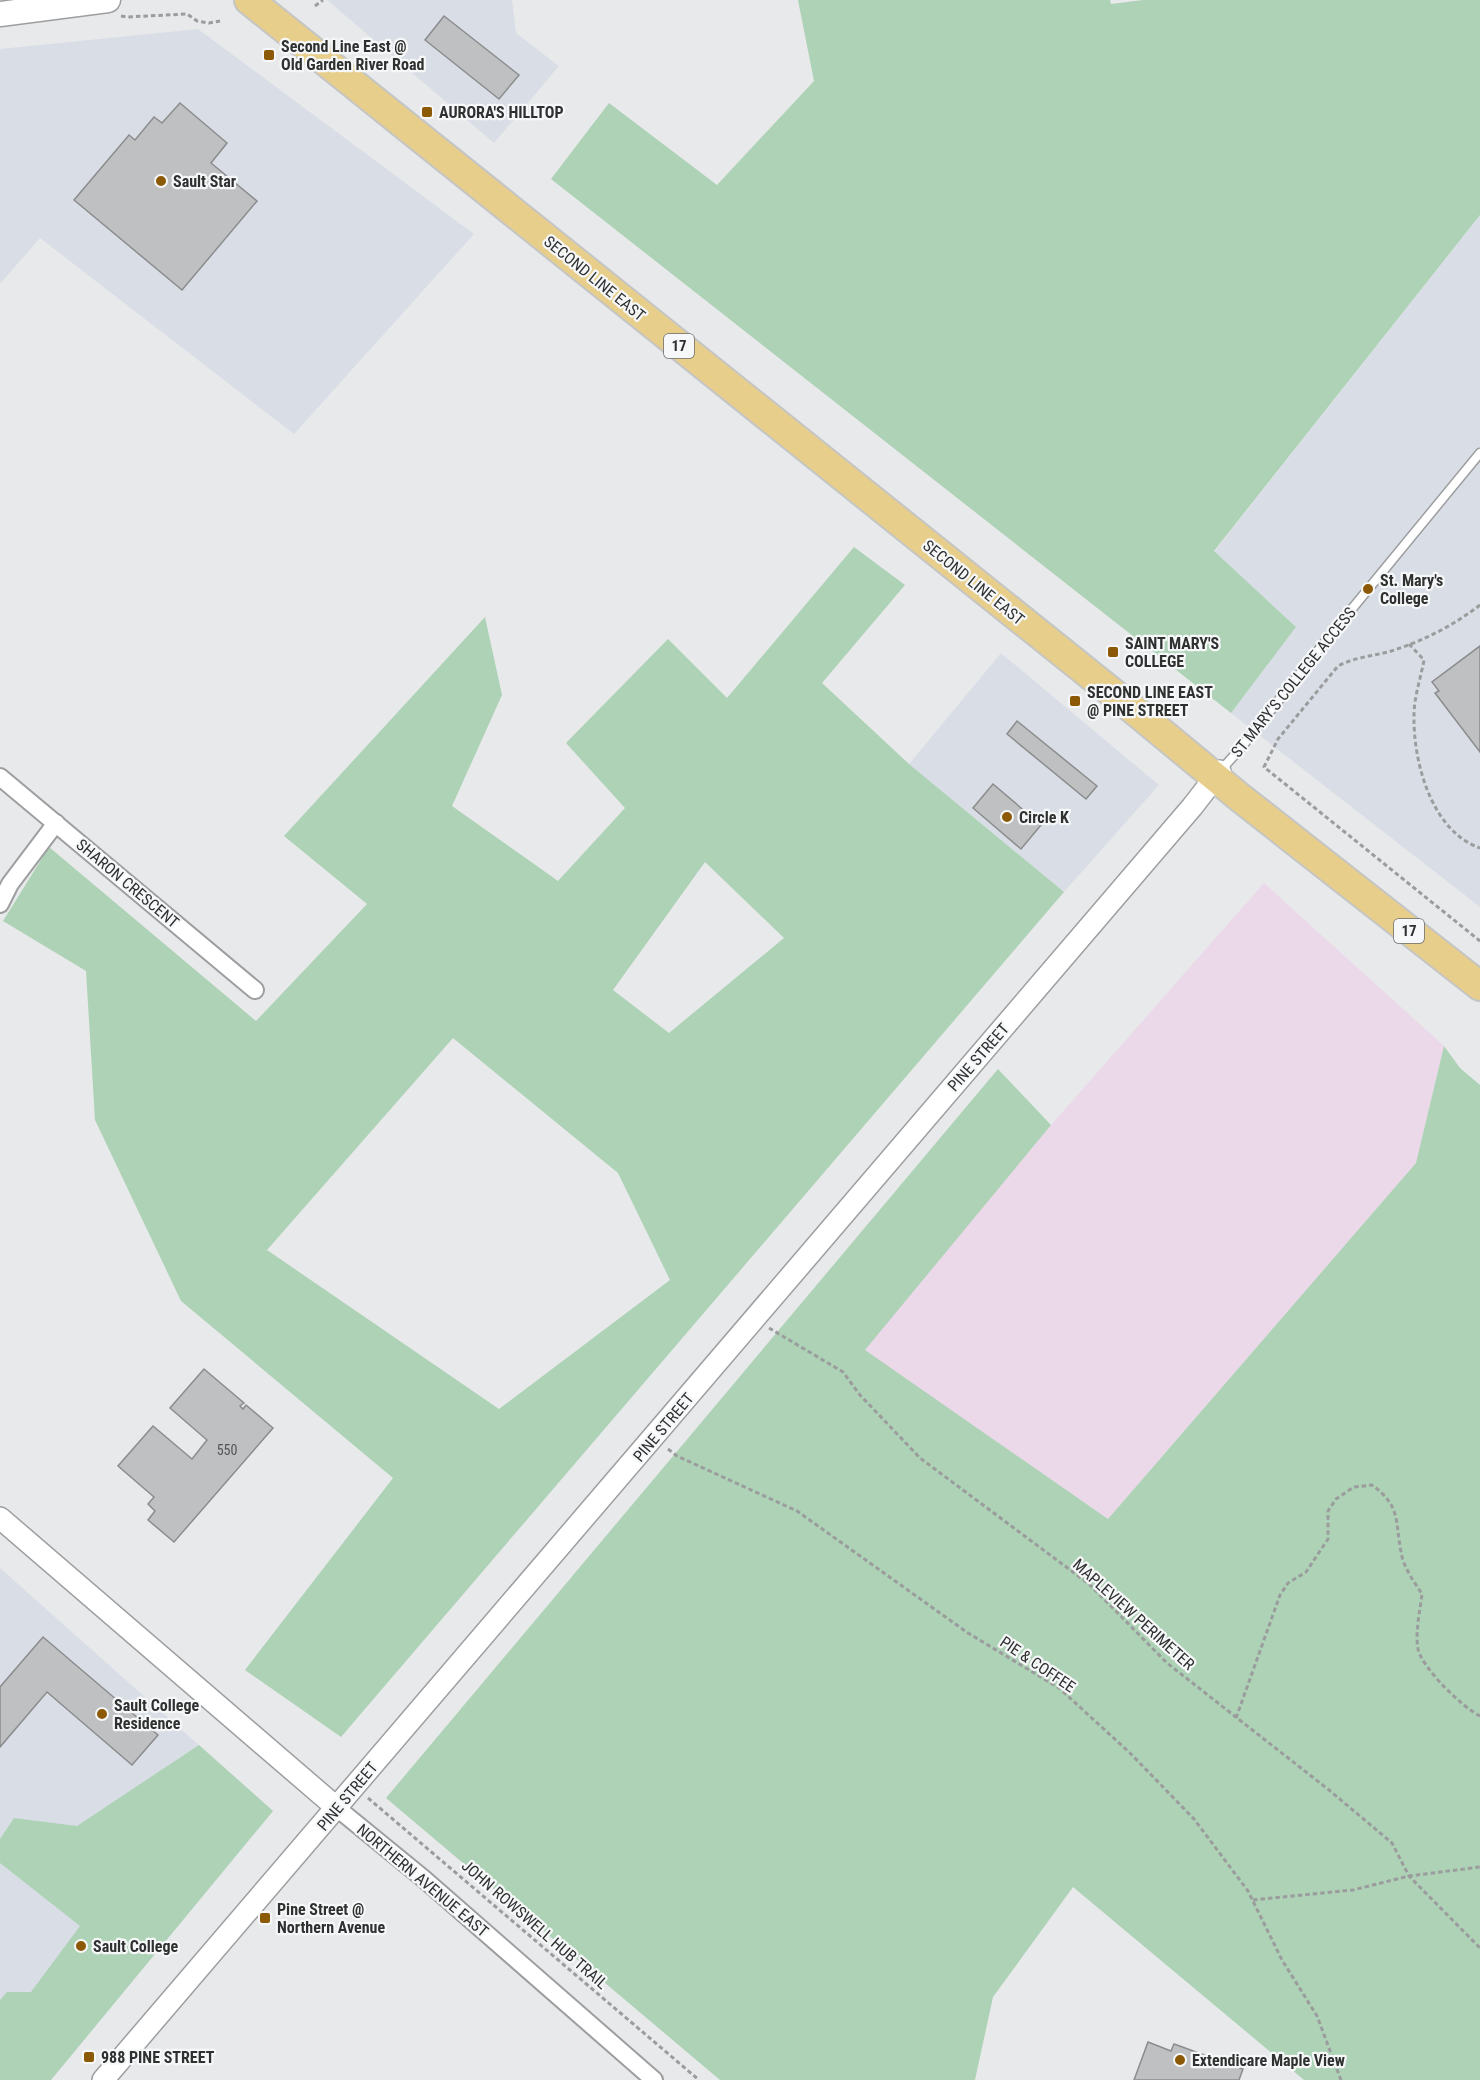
<svg xmlns="http://www.w3.org/2000/svg" width="1480" height="2080" font-family="'Roboto Condensed',sans-serif">
<style>
.built{fill:#d9dee6}
.industrial{fill:#ebd9ea}
.green{fill:#add2b5;fill-rule:evenodd}
.building{fill:#bfc0c2;stroke:#8b8c8d;stroke-width:1.5}
.lines{fill:none;stroke-linecap:round;stroke-linejoin:round}
.service-casing{stroke:#9d9ea0;stroke-width:11}
.minor-casing{stroke:#9d9ea0;stroke-width:20}
.tertiary-casing{stroke:#9d9ea0;stroke-width:24}
.secondary-casing{stroke:#9d9ea0;stroke-width:27}
.trunk-casing{stroke:#c5c5c5;stroke-width:32}
.path{stroke:#9b9c9d;stroke-width:3;stroke-dasharray:4.5 3;stroke-linecap:butt}
.service{stroke:#fff;stroke-width:8}
.minor{stroke:#fff;stroke-width:16}
.tertiary{stroke:#fff;stroke-width:21}
.secondary{stroke:#fff;stroke-width:24}
.trunk{stroke:#e7ce8a;stroke-width:28}
.poi-dot{fill:#8c5906;stroke:#f6f7f8;stroke-width:2}
.labels{text-anchor:middle;stroke-width:4.5;stroke-linejoin:round;paint-order:stroke}
.number-label{font-size:14px;fill:#535454}
.shield{fill:#f6f7f8;stroke:#6b6c6c;stroke-width:1.5}
.shield-label{font-size:15px;font-weight:bold;fill:#2f3030}
.poi-label{font-size:16px;font-weight:bold;fill:#2f3030;stroke:#f6f7f8;text-anchor:start}
.street-label{font-size:16px;fill:#2f3030;stroke:#f6f7f8}
</style>
<rect width="100%" height="100%" fill="#e8e9eb"/>
<g class="built">
<polygon points="327,0 512,0 516,33 559,66 494,143"/>
<polygon points="198,29 474,234 294,434 40,238 0,284 0,49"/>
<polygon points="1480,215 1480,907 1231,713 1296,627 1214,552"/>
<polygon points="1001,653 1159,785 1064,892 909,764"/>
<polygon points="0,1568 273,1811 51,2080 0,2080"/>
</g>
<polygon class="industrial" points="1264,883 1444,1046 1416,1163 1108,1519 864,1350 1051,1125"/>
<g class="green">
<polygon points="798,0 1110,0 1111,4 1143,0 1480,0 1480,215 1214,551 1296,627 1231,713 551,179 609,103 717,185 814,81"/>
<path d="M854,547L905,585L822,683L909,764L1064,892L341,1737L245,1670L393,1478L181,1301L95,1120L86,971L3,921L49,847L256,1021L367,904L284,836L485,617L502,695L452,806L558,881L625,808L566,743L668,639L727,698ZM705,862L784,938L669,1033L613,990ZM453,1038L618,1173L670,1280L499,1409L267,1250Z"/>
<polygon points="1444,1046 1460,1068 1480,1085 1480,2080 1304,2080 1073,1887 993,1997 975,2080 720,2080 386,1798 998,1069 1051,1125 865,1350 1108,1519 1416,1163"/>
<polygon points="199,1745 273,1811 51,2080 0,2080 0,2000 7,1992 31,1992 80,1926 0,1863 0,1839 14,1818 77,1826"/>
</g>
<g class="building">
<polygon points="444,16 519,75 499,99 425,40"/>
<polygon points="180,103 227,143 211,163 257,201 182,290 74,200 129,135 135,140 154,117 162,123"/>
<polygon points="1480,646 1480,752 1435,693 1439,691 1432,682"/>
<polygon points="1017,721 1097,786 1086,799 1007,734"/>
<polygon points="993,784 1041,825 1021,849 973,808"/>
<polygon points="204,1369 244,1403 240,1406 243,1409 246,1405 273,1428 174,1542 148,1520 155,1511 148,1504 154,1497 118,1466 153,1426 192,1459 207,1440 170,1408"/>
<polygon points="43,1637 158,1735 132,1765 47,1692 0,1747 0,1687"/>
<polygon points="1148,2042 1171,2051 1174,2044 1243,2069 1239,2080 1134,2080"/>
</g>
<g class="lines">
<defs>
<polyline id="service" points="1220,771 1240,749 1328,638 1480,453"/>
<g id="minor">
<polyline points="0,777 255,990"/>
<polyline points="0,904 10,884 56,823"/>
<polyline points="337,1808 424,1879 654,2080"/>
</g>
<g id="tertiary">
<polyline points="0,1518 337,1808"/>
<polyline points="103,2080 1192,807 1220,771"/>
</g>
<polyline id="secondary" points="0,14 108,0"/>
<polyline id="trunk" points="249,0 1139,714 1238,796 1480,986"/>
</defs>
<use href="#service" class="service-casing"/>
<use href="#minor" class="minor-casing"/>
<use href="#tertiary" class="tertiary-casing"/>
<use href="#secondary" class="secondary-casing"/>
<use href="#trunk" class="trunk-casing"/>
<g class="path">
<polyline points="315,6 323,0"/>
<polyline points="121,16 127,17 187,14 197,21 209,23 220,21"/>
<path d="M1480,605C1453,626 1421,642 1388,652C1371,656 1353,658 1338,666L1278,739L1264,767L1480,941"/>
<path d="M1409,644L1424,660C1421,677 1414,697 1414,715C1413,761 1431,831 1480,848"/>
<polyline points="769,1328 843,1372 860,1395 920,1458 1089,1584 1167,1663 1329,1790 1392,1843 1409,1876 1480,1948"/>
<polyline points="668,1449 677,1456 797,1511 968,1633 1059,1688 1130,1753 1194,1819 1248,1891 1282,1960 1317,2016 1341,2080"/>
<path d="M1236,1718L1280,1595L1288,1583L1306,1572L1328,1539V1511L1336,1499L1354,1487L1372,1485C1401,1506 1395,1521 1401,1552C1403,1566 1414,1582 1422,1594C1420,1611 1415,1631 1418,1649C1422,1668 1463,1708 1480,1716"/>
<polyline points="368,1798 699,2080"/>
<polyline points="1253,1900 1353,1890 1409,1876 1480,1867"/>
</g>
<use href="#service" class="service"/>
<use href="#minor" class="minor"/>
<use href="#tertiary" class="tertiary"/>
<use href="#secondary" class="secondary"/>
<use href="#trunk" class="trunk"/>
</g>
<g class="poi-dot">
<rect x="263" y="49" width="12" height="12" rx="3"/>
<rect x="421" y="106" width="12" height="12" rx="3"/>
<circle cx="161" cy="181" r="6"/>
<circle cx="1368" cy="589" r="6"/>
<rect x="1107" y="646" width="12" height="12" rx="3"/>
<rect x="1069" y="695" width="12" height="12" rx="3"/>
<circle cx="1007" cy="817" r="6"/>
<circle cx="102" cy="1714" r="6"/>
<rect x="259" y="1912" width="12" height="12" rx="3"/>
<circle cx="81" cy="1946" r="6"/>
<rect x="83" y="2051" width="12" height="12" rx="3"/>
<circle cx="1180" cy="2060" r="6"/>
</g>
<g class="labels">
<g class="number-label">
<text x="227" y="1455">550</text>
</g>
<g class="shield">
<rect x="664" y="334" width="30" height="24" rx="4.5"/>
<rect x="1394" y="919" width="30" height="24" rx="4.5"/>
</g>
<g class="shield-label">
<text x="679" y="351">17</text>
<text x="1409" y="936">17</text>
</g>
<g class="poi-label">
<text x="281" y="52">Second Line East @<tspan x="281" dy="18">Old Garden River Road</tspan></text>
<text x="439" y="118">AURORA'S HILLTOP</text>
<text x="173" y="187">Sault Star</text>
<text x="1380" y="586">St. Mary's<tspan x="1380" dy="18">College</tspan></text>
<text x="1125" y="649">SAINT MARY'S<tspan x="1125" dy="18">COLLEGE</tspan></text>
<text x="1087" y="698">SECOND LINE EAST<tspan x="1087" dy="18">@ PINE STREET</tspan></text>
<text x="1019" y="823">Circle K</text>
<text x="114" y="1711">Sault College<tspan x="114" dy="18">Residence</tspan></text>
<text x="277" y="1915">Pine Street @<tspan x="277" dy="18">Northern Avenue</tspan></text>
<text x="93" y="1952">Sault College</text>
<text x="101" y="2063">988 PINE STREET</text>
<text x="1192" y="2066">Extendicare Maple View</text>
</g>
<g class="street-label">
<text transform="translate(595 278) rotate(39)" y="6">SECOND LINE EAST</text>
<text transform="translate(974 582) rotate(39)" y="6">SECOND LINE EAST</text>
<text transform="translate(1293 682) rotate(-51)" y="6">ST MARY'S COLLEGE ACCESS</text>
<text transform="translate(128 883) rotate(40)" y="6">SHARON CRESCENT</text>
<text transform="translate(978 1057) rotate(-49)" y="6">PINE STREET</text>
<text transform="translate(663 1427) rotate(-50)" y="6">PINE STREET</text>
<text transform="translate(1134 1614) rotate(42)" y="6">MAPLEVIEW PERIMETER</text>
<text transform="translate(1038 1664) rotate(34)" y="6">PIE &amp; COFFEE</text>
<text transform="translate(347 1796) rotate(-50)" y="6">PINE STREET</text>
<text transform="translate(423 1880) rotate(40)" y="6">NORTHERN AVENUE EAST</text>
<text transform="translate(535 1924) rotate(41)" y="6">JOHN ROWSWELL HUB TRAIL</text>
</g>
</g>
</svg>
